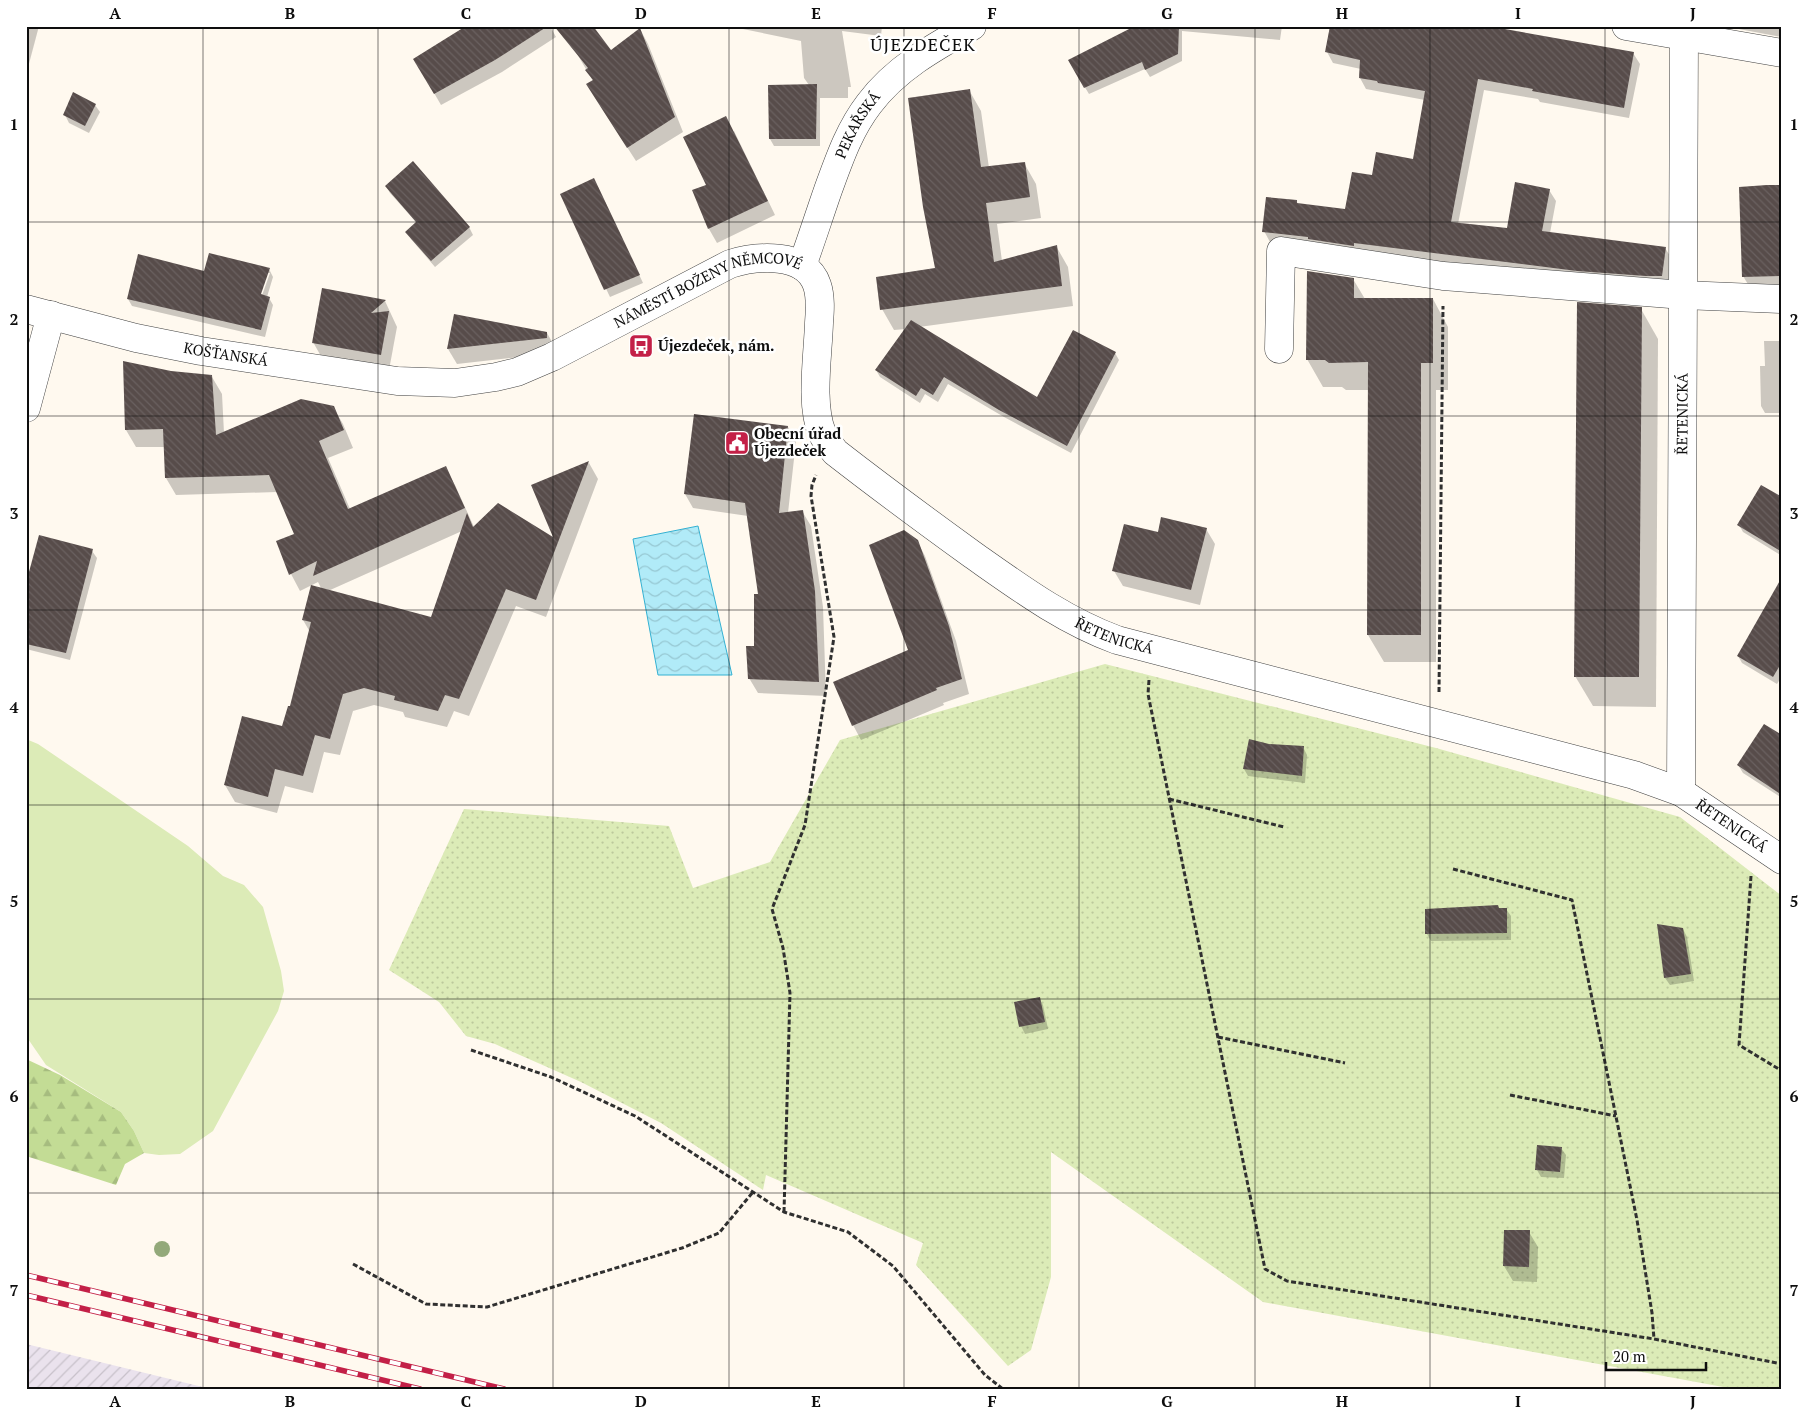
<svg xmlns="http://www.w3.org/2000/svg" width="1808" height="1415" font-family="'PT Serif',serif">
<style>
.industrial{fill:url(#industrial-furrows)}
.grass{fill:#dcebb7}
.forest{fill:url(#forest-firs)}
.garden{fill:url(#garden-dots)}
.water{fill:url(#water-waves);stroke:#35b1d2}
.shadow{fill:#0003;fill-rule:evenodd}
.building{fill:url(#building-back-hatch)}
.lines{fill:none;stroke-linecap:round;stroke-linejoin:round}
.minor-casing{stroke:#414141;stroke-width:29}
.path{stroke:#303030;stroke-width:3;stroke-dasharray:5 2.5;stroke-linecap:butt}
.minor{stroke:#fff;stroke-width:28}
.rail-casing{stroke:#c32047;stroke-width:5.5}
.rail{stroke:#fff;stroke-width:4;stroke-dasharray:11;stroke-linecap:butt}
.tree{fill:#93a97a}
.grid{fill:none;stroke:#0e0e0e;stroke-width:1;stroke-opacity:0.55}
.labels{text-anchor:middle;stroke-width:5;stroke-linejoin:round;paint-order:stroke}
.street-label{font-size:15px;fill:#0e0e0e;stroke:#fff}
.poi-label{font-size:15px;font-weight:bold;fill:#0e0e0e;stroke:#fff;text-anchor:start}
.quarter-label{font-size:18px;letter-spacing:1px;fill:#0e0e0e;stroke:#fff}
.neatline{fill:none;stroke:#0e0e0e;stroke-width:2}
.grid-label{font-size:16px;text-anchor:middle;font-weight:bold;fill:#0e0e0e}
</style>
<defs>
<pattern id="industrial-furrows" width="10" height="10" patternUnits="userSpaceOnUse" patternTransform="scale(1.25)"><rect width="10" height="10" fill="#eae2ed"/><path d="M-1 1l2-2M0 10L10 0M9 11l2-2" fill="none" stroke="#c8c1ca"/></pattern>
<pattern id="forest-firs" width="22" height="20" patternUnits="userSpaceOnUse" patternTransform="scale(1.25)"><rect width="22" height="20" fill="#c3dc95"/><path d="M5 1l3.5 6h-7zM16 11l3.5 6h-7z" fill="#a6bc7f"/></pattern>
<pattern id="garden-dots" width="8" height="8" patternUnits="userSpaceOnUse" patternTransform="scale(1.25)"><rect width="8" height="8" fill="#dcebb7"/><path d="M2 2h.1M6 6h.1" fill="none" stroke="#bcc89c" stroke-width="1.8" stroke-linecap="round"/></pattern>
<pattern id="water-waves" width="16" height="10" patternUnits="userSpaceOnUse" patternTransform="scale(1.25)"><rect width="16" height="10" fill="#b1ebf8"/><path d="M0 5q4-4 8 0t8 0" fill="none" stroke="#97c8d3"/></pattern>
<pattern id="building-back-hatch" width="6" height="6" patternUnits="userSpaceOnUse" patternTransform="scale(1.25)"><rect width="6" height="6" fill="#574c4a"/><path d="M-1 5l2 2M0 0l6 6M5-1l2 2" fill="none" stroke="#6a6160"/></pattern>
</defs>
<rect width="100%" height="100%" fill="#fff9ef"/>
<polygon class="industrial" points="26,1344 211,1389 26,1389"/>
<polygon class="grass" points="26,739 38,744 188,846 223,876 244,885 263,907 281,971 284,991 278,1011 213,1131 180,1154 159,1155 144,1153 134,1131 121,1112 46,1065 26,1036"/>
<polygon class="forest" points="26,1059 60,1075 121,1112 134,1131 144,1153 125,1164 116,1185 26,1156"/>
<polygon class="garden" points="1105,664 1436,748 1680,817 1782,896 1782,1389 1734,1389 1263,1302 1051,1152 1051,1277 1031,1350 1008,1366 916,1265 923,1243 766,1175 763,1190 661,1123 581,1082 495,1044 466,1036 439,1002 389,970 464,809 669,826 693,888 770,862 840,740"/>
<polygon class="water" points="698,526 732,675 658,675 633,539"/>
<g class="shadow">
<polygon points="26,26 39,26 26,75"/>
<polygon points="469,26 550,26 556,37 502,72 441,105 415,60"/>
<polygon points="736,26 882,26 881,36 842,31 851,87 848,87 848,98 820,98 820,146 774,146 770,139 809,85 804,78 801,41 738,28"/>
<polygon points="1138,26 1282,26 1280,40 1182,31 1182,61 1150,77 1145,69 1089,94 1069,61"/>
<polygon points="1728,26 1782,26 1782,37 1728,27"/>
<polygon points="640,29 648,44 683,132 636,161 596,99 593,81 573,47 611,52"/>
<polygon points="1327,52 1633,53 1640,64 1629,118 1540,102 1538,99 1484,90 1458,224 1508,229 1549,190 1556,201 1550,233 1665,248 1672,259 1668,287 1653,287 1270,242 1264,231 1296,201 1299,205 1346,211 1373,177 1414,160 1425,100 1366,89 1360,78 1361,69 1333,63"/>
<polygon points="969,90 981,111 989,168 1024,163 1036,184 1041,218 997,224 1002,261 1056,246 1068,267 1073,306 919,327 1037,398 1115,353 1119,360 1071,453 1004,417 948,384 938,402 925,394 920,403 880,377 876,370 906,329 894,330 882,309 936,269"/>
<polygon points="95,105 100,112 89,133 69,123 65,115"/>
<polygon points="734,131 775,215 717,243 709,229 694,191 708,185"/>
<polygon points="386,186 469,227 473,235 435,267 411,239 407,232 417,223 390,193"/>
<polygon points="598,187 643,283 610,297 561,195"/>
<polygon points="1782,187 1782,285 1749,286 1743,276"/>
<path d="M269,269L273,277L267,297L269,298L273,305L265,337L132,306L128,299L205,272ZM267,273H270L260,301L258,300Z"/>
<polygon points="1353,279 1365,299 1433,299 1448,327 1448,390 1436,390 1436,662 1384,662 1368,635 1369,390 1346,390 1342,387 1323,387 1307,359"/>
<polygon points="323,289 385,301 397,327 389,370 322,358 313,342"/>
<polygon points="1641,309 1658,339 1656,707 1593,706 1575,676"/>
<polygon points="455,315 547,333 556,349 555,353 457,364 448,349"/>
<polygon points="26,339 39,361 26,405"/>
<polygon points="1764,341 1782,341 1782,413 1765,413 1761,406 1760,366 1765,366"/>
<path d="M171,372L212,377L222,394L224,433L333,407L343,424L353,448L328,458L350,509L445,468L455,485L474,527L556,541L532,486L589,463L598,479L546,617L516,606L469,716L454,711L447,727L405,717L403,712L374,705L353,711L340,755L324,752L313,793L285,786L277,813L235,802L225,785L283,728L291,708L310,632L303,620L322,590L318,582L300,591L291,574L296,534L277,492L176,495L166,478L165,447H136L126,430ZM462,531L432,618L328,591Z"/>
<polygon points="788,427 796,441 788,513 802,511 811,526 823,607 826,696 758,693 749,678 755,647 759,595 748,516 693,508 685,494"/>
<polygon points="1782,498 1782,556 1743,532 1739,525"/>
<polygon points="1206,529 1215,544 1200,605 1123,586 1114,571 1159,534"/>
<polygon points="917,541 925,556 956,641 969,694 943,703 944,705 861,740 853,725 910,651"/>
<polygon points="92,551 97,558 70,660 26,649 26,588"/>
<polygon points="1782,613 1782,676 1777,684 1742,663 1738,656"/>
<polygon points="1782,736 1782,798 1743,773 1738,765"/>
<polygon points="1250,741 1269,745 1303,747 1307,755 1305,783 1248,776 1244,769"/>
<polygon points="1499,909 1506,909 1511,916 1511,940 1431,941 1427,934"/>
<polygon points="1683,929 1687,937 1694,981 1670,985 1665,978"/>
<polygon points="1039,998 1043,1005 1048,1029 1025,1034 1021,1026"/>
<polygon points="1561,1148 1566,1155 1564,1178 1541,1177 1537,1170"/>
<polygon points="1529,1232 1538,1247 1537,1282 1513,1281 1504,1266"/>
</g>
<g class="building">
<polygon points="466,26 548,26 495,60 434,94 413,59"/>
<polygon points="554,26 593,26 611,50 640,28 675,117 627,148 586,84 593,80 585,70 588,68"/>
<polygon points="1135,26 1179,26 1178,54 1145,70 1142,62 1084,88 1068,60"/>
<polygon points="1330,26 1488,26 1634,52 1624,108 1532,91 1533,89 1478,79 1451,222 1507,228 1515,182 1550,189 1542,231 1666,247 1662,276 1646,276 1577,271 1354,243 1354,246 1308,239 1308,237 1262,232 1266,197 1297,200 1297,203 1345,209 1352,172 1372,175 1376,152 1413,159 1425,91 1378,83 1377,81 1359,78 1360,60 1325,52"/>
<polygon points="817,84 816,139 769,139 768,85"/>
<polygon points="970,89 981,167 1025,162 1030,197 986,203 994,262 1057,245 1062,286 880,310 876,277 935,268 923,207 908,98"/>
<polygon points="73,92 96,104 85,126 63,115"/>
<polygon points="726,116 768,201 708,229 692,190 706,185 683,137"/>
<polygon points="413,161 470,227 431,261 405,232 416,222 385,186"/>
<polygon points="594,178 640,275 604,290 560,194"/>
<polygon points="1767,185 1782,185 1782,276 1742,277 1739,187"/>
<polygon points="209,253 270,268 261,294 270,297 261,330 127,299 138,254 204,271"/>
<polygon points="1307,271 1354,278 1354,298 1433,298 1433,363 1421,363 1421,635 1367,635 1368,362 1329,363 1325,360 1306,360"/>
<polygon points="322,288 386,300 371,313 389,311 381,355 312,343"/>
<polygon points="1577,302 1642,307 1639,677 1574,677"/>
<polygon points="454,314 547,332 547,338 447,349"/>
<polygon points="911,320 1037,397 1073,330 1116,352 1067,446 999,410 944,377 933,395 921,388 916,396 875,370"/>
<polygon points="123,361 171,371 212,375 216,435 301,399 334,406 344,430 319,441 348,509 446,466 465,508 313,576 317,561 289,575 276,541 294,534 269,475 165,478 163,429 125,430"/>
<polygon points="694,414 788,426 779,513 803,510 815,591 819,682 748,679 746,646 754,646 754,594 758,594 745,503 684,494"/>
<polygon points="589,461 536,600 506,589 459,699 445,695 438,711 394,700 395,696 364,688 343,694 330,739 315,735 303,776 275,769 268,797 224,785 242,716 282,726 288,706 290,706 311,622 302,620 311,585 431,617 467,513 473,527 498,503 553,537 531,485"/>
<polygon points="1761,485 1782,497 1782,552 1737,525"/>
<polygon points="1161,517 1207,528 1191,590 1112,571 1124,524 1158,532"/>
<polygon points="904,530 918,540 949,626 962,679 936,688 937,690 852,726 833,682 908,650 869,545"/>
<polygon points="39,535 93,549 66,653 26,644 26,583"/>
<polygon points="1782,577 1782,662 1773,677 1737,656"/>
<polygon points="1764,724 1782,735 1782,795 1737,765"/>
<polygon points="1249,739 1269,744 1304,746 1302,776 1243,769"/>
<polygon points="1498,905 1499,908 1507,908 1507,933 1425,934 1425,909"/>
<polygon points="1657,924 1683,928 1691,974 1664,978"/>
<polygon points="1040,997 1045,1022 1019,1027 1014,1002"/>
<polygon points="1537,1145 1562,1147 1560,1172 1535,1170"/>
<polygon points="1504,1230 1530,1230 1529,1267 1503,1266"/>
</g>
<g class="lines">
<defs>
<g id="minor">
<polyline points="1626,26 1782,53"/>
<path id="s1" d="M802,266C811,241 819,216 828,190C839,160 849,130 869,104C895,69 934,47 972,26"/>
<path id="s2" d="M26,309L136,338L201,351L397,381L455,383L496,377L517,372L552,357L730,264C756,256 806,251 817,285C821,297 820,311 819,323C818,355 810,404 822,433C825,440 831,446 835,452C880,487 926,521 973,555C1020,588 1063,620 1117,640L1634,775L1681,792L1782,860"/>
<polyline points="1279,349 1281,251 1443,276 1683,295 1782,299"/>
<polyline points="26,408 51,315"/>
<path id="s3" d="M1681,792L1684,36"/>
</g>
</defs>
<use href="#minor" class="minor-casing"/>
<g class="path">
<polyline points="1149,680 1148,694 1265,1269 1287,1281 1654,1339 1782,1364"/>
<polyline points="1439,692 1443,306"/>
<polyline points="1169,799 1284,827"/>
<polyline points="1453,869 1572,900 1637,1220 1652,1313 1654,1339"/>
<polyline points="1751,876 1739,1045 1782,1071"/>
<polyline points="1218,1037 1345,1063"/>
<polyline points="471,1050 551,1077 635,1116 784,1212 848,1232 893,1266 985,1375 1003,1389"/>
<polyline points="1510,1095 1616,1116"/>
<polyline points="784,1212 790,993 783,948 772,909 805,825 834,637 811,496 812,485 816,475"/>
<polyline points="353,1264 426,1304 487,1307 682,1248 719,1233 753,1192"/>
</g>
<use href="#minor" class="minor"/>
<defs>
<g id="rail">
<polyline points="26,1275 504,1389"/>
<polyline points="26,1295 420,1389"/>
</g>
</defs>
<use href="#rail" class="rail-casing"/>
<use href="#rail" class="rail"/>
</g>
<circle class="tree" cx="162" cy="1249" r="8"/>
<path class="grid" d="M203,26V1389M378,26V1389M553,26V1389M729,26V1389M904,26V1389M1079,26V1389M1255,26V1389M1430,26V1389M1605,26V1389M26,222H1782M26,416H1782M26,610H1782M26,805H1782M26,999H1782M26,1193H1782"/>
<defs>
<symbol id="bus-square" viewBox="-11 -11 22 22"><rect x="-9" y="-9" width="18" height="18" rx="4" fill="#c32047" stroke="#fff"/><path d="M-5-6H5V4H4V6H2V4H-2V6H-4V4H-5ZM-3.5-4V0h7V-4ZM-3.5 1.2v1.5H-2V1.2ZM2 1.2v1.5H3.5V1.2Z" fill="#fff"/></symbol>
<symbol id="civic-square" viewBox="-11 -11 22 22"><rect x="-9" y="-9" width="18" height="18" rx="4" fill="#c32047" stroke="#fff"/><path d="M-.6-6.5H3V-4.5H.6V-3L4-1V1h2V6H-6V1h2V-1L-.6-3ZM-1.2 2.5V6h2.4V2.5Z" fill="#fff"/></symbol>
</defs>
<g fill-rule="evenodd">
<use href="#bus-square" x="627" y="332" width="28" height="28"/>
<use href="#civic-square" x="723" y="429" width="28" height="28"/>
</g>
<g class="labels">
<g class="street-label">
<text dy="5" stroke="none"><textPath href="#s1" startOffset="152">PEKAŘSKÁ</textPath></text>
<text dy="5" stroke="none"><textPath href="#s2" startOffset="710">NÁMĚSTÍ BOŽENY NĚMCOVÉ</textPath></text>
<text dy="5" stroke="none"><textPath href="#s2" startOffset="205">KOŠŤANSKÁ</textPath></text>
<text dy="5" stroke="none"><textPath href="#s3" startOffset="378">ŘETENICKÁ</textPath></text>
<text dy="5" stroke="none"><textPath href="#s2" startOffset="1345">ŘETENICKÁ</textPath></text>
<text dy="5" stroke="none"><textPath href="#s2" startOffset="1994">ŘETENICKÁ</textPath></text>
</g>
<g class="poi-label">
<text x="658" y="351">Újezdeček, nám.</text>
<text x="754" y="439">Obecní úřad<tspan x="754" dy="17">Újezdeček</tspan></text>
</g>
<g class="quarter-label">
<text x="923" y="51">ÚJEZDEČEK</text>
</g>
</g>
<rect width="1808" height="1415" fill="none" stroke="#ffffff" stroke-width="55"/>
<path d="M1606 1362v8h100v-8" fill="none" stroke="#0e0e0e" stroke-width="2.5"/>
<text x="1613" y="1362" font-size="15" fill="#0e0e0e" stroke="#ffffff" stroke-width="4" paint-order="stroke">20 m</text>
<rect x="28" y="28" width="1752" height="1360" class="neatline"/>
<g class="grid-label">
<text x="115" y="19">A</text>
<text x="290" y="19">B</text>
<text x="466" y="19">C</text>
<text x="641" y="19">D</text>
<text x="816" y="19">E</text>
<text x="992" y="19">F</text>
<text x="1167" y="19">G</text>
<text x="1342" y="19">H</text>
<text x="1518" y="19">I</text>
<text x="1693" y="19">J</text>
<text x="14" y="130">1</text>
<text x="1794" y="130">1</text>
<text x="14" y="325">2</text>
<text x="1794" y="325">2</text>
<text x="14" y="519">3</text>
<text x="1794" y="519">3</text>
<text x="14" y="713">4</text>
<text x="1794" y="713">4</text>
<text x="14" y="907">5</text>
<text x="1794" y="907">5</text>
<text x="14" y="1102">6</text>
<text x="1794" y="1102">6</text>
<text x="14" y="1296">7</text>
<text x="1794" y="1296">7</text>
<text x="115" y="1407">A</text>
<text x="290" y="1407">B</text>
<text x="466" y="1407">C</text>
<text x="641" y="1407">D</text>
<text x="816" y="1407">E</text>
<text x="992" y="1407">F</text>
<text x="1167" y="1407">G</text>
<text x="1342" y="1407">H</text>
<text x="1518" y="1407">I</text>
<text x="1693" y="1407">J</text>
</g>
</svg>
